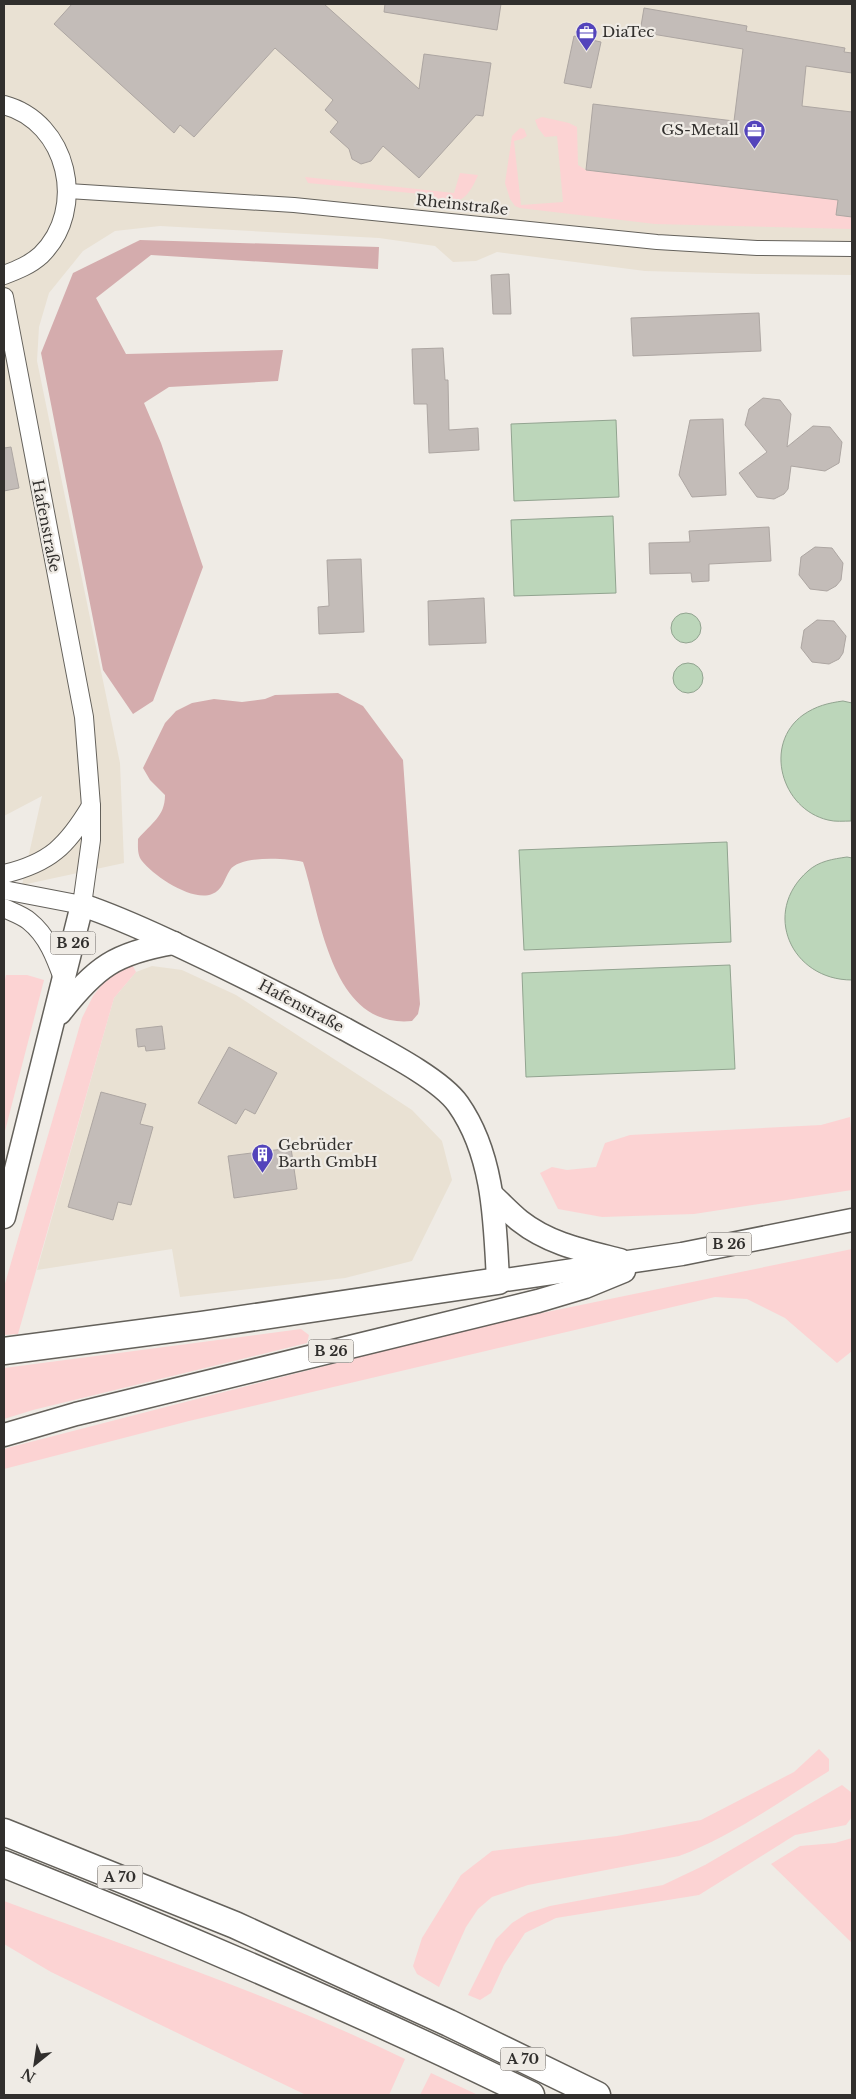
<svg xmlns="http://www.w3.org/2000/svg" width="856" height="2099" font-family="'Libre Baskerville',serif">
<style>
.built{fill:#e9e1d3}
.green{fill:#fcd3d3}
.forest{fill:#d4acad}
.water{fill:#bcd6ba;stroke:#92a490}
.building{fill:#c3bcb8;stroke:#ada6a2}
.lines{fill:none;stroke-linecap:round;stroke-linejoin:round}
.minor-casing{stroke:#64615b;stroke-width:16}
.tertiary-casing{stroke:#64615b;stroke-width:20}
.primary-casing{stroke:#64615b;stroke-width:25}
.motorway-casing{stroke:#64615b;stroke-width:29}
.minor{stroke:#fff;stroke-width:14}
.tertiary{stroke:#fff;stroke-width:18}
.primary{stroke:#fff;stroke-width:22}
.motorway{stroke:#fff;stroke-width:26}
.labels{text-anchor:middle;stroke-width:4.5;stroke-linejoin:round;paint-order:stroke}
.shield{fill:#efebe5;stroke:#6a6764;stroke-width:1}
.shield-label{font-size:14px;font-weight:bold;fill:#312f2d}
.poi-label{font-size:15px;fill:#312f2d;stroke:#efebe5;text-anchor:start}
.street-label{font-size:15px;fill:#312f2d;stroke:#efebe5}
</style>
<rect width="100%" height="100%" fill="#efebe5"/>
<g class="built">
<polygon points="4,4 852,4 852,275 757,274 645,271 497,252 476,261 453,262 435,246 379,238 160,226 115,231 83,251 49,293 39,327 37,361 120,763 124,863 22,885 42,796 4,816"/>
<polygon points="152,966 182,970 236,995 412,1110 442,1141 452,1180 412,1261 345,1278 180,1297 172,1249 37,1270 114,998 136,972"/>
</g>
<g class="green">
<polygon points="542,117 569,123 577,127 578,165 586,170 838,200 836,215 852,217 852,229 655,224 520,208 515,206 510,199 505,183 512,136 520,128 524,129 527,136 522,139 514,141 521,205 563,202 557,136 545,137 538,128 535,120"/>
<path d="M460,173L478,175C465,207 451,207 421,194L308,183L305,177L454,193Z"/>
<polygon points="132,964 136,972 114,998 18,1334 4,1335 4,1287 82,1018 93,996 109,976"/>
<polygon points="6,975 27,975 44,980 4,1135 4,984"/>
<polygon points="850,1117 852,1140 852,1190 694,1214 602,1217 558,1209 540,1173 552,1167 567,1170 596,1167 605,1143 630,1135 821,1125"/>
<polygon points="852,1249 852,1351 837,1363 785,1318 747,1299 715,1297 189,1421 4,1469 4,1450 7,1448 484,1325"/>
<polygon points="301,1329 309,1335 307,1343 33,1410 4,1419 4,1368"/>
<path d="M819,1749L829,1759V1771C780,1801 733,1836 679,1856L528,1885L492,1897L478,1909L466,1927L439,1987L417,1974L413,1966L422,1938L461,1875L492,1851L617,1836L701,1820L794,1772Z"/>
<polygon points="842,1785 852,1793 852,1817 846,1825 795,1835 699,1895 556,1918 525,1933 504,1965 491,1993 480,2000 468,1995 496,1939 512,1923 528,1913 550,1906 663,1885 705,1865"/>
<polygon points="852,1838 852,1943 771,1864 800,1846 835,1843"/>
<path d="M4,1901C137,1950 277,1997 405,2059L389,2095H306L51,1972L4,1944Z"/>
<polygon points="431,2073 478,2095 420,2095"/>
</g>
<g class="forest">
<polygon points="140,240 379,247 378,269 151,255 96,298 126,354 283,350 278,381 169,387 144,403 161,443 203,567 153,701 133,714 103,670 41,353 73,273"/>
<path d="M338,693L363,706L403,760L420,1004L418,1014L412,1021C331,1029 321,917 303,862C287,858 240,855 230,870C224,879 223,890 212,894C192,902 154,876 142,861C137,855 138,846 138,839C151,823 165,817 165,795L150,780L143,768L165,723L176,711L192,703L214,699L242,702L265,699L275,695Z"/>
</g>
<g class="water">
<polygon points="616,420 619,497 514,501 511,424"/>
<polygon points="613,516 616,593 514,596 511,520"/>
<circle cx="686" cy="628" r="15"/>
<circle cx="688" cy="678" r="15"/>
<path d="M843,701L852,703L851,821C844,821 835,822 828,820C781,809 763,744 803,715C816,706 828,703 843,701Z"/>
<polygon points="727,842 731,942 524,950 519,850"/>
<path d="M847,857L852,858V980C791,980 761,912 808,871C819,861 833,859 847,857Z"/>
<polygon points="730,965 735,1069 526,1077 522,973"/>
</g>
<g class="building">
<polygon points="72,4 324,4 419,89 424,54 491,63 483,116 476,115 419,178 383,146 371,161 361,164 352,159 349,149 330,132 338,122 325,110 333,100 275,48 194,137 180,125 174,133 54,24"/>
<polygon points="385,4 501,4 497,30 384,12"/>
<polygon points="644,8 747,26 746,31 845,48 844,52 852,53 852,73 806,66 802,106 852,112 852,217 836,215 838,200 586,170 593,104 734,121 743,49 640,32"/>
<polygon points="574,36 601,42 591,88 564,83"/>
<polygon points="509,274 511,314 493,314 491,275"/>
<polygon points="759,313 761,351 633,356 631,318"/>
<polygon points="443,348 445,380 448,380 449,430 478,428 479,450 429,453 427,404 414,404 412,349"/>
<polygon points="763,398 780,400 791,414 787,447 813,426 830,427 842,442 839,463 825,471 791,466 788,489 784,494 774,499 757,497 739,473 767,452 745,425 749,409"/>
<polygon points="723,419 726,495 692,497 679,475 690,420"/>
<polygon points="11,447 19,488 4,491 4,448"/>
<polygon points="769,527 771,561 709,564 709,581 692,582 691,573 650,574 649,543 690,542 689,531"/>
<polygon points="815,547 832,548 843,563 841,580 836,586 827,591 810,589 799,575 801,557"/>
<polygon points="361,559 364,632 319,634 318,607 329,606 327,560"/>
<polygon points="484,598 486,643 429,645 428,601"/>
<polygon points="817,620 834,621 846,636 843,653 839,659 829,664 812,662 801,648 804,630"/>
<polygon points="162,1026 165,1049 146,1051 145,1046 138,1047 136,1029"/>
<polygon points="229,1047 277,1073 255,1114 245,1109 236,1124 198,1103"/>
<polygon points="101,1092 146,1104 140,1124 153,1127 131,1205 118,1202 113,1220 68,1207"/>
<polygon points="291,1148 297,1189 234,1198 228,1156"/>
</g>
<g class="lines">
<defs>
<polyline id="minor" points="68,191 294,205 657,242 757,248 852,249"/>
<g id="tertiary">
<path d="M4,105C68,122 88,209 41,255C30,265 17,270 4,275"/>
<polyline points="4,297 84,717 91,806 91,840 82,905 4,890"/>
<path d="M4,874C50,863 67,846 91,806"/>
<path d="M4,908C12,912 22,915 29,921C48,936 56,959 64,981"/>
</g>
<g id="primary">
<path d="M60,1013C96,967 115,953 174,943"/>
<path d="M492,1195C501,1203 510,1213 520,1221C549,1244 585,1251 620,1260"/>
<path d="M4,1217L82,905C112,915 141,928 169,941C229,969 287,998 345,1029C375,1046 439,1077 458,1104C494,1155 495,1221 498,1281L682,1254L852,1220"/>
<polyline points="4,1435 76,1414 538,1301 585,1287 624,1271"/>
</g>
<g id="motorway">
<polyline points="4,1351 202,1325 498,1281"/>
<polyline points="4,1832 235,1925 449,2023 597,2095"/>
<path d="M4,1864C182,1935 359,2011 531,2095"/>
</g>
</defs>
<use href="#minor" class="minor-casing"/>
<use href="#tertiary" class="tertiary-casing"/>
<use href="#primary" class="primary-casing"/>
<use href="#motorway" class="motorway-casing"/>
<use href="#minor" class="minor"/>
<use href="#tertiary" class="tertiary"/>
<use href="#primary" class="primary"/>
<use href="#motorway" class="motorway"/>
</g>
<defs>
<symbol id="office-pin" viewBox="-11 -11 22 30"><path d="M0 17L-7.5 6A9.5 9.5 0 1 1 7.5 6Z" fill="#5344bb" stroke="#efebe5"/><path d="M-6-3h4V-5.5h4V-3h4V5H-6ZM-1-4.5V-3h2v-1.5ZM-6 0V1H6V0Z" fill="#fff"/></symbol>
<symbol id="building-pin" viewBox="-11 -11 22 30"><path d="M0 17L-7.5 6A9.5 9.5 0 1 1 7.5 6Z" fill="#5344bb" stroke="#efebe5"/><path d="M-4-6H4V6H1V3H-1V6H-4ZM-2.5-4.3h1.7v1.8h-1.7ZM.8-4.3h1.7v1.8H.8ZM-2.5-1h1.7V.8h-1.7ZM.8-1h1.7V.8H.8Z" fill="#fff"/></symbol>
</defs>
<g fill-rule="evenodd">
<use href="#office-pin" x="574" y="20" width="25" height="34"/>
<use href="#office-pin" x="742" y="118" width="25" height="34"/>
<use href="#building-pin" x="250" y="1142" width="25" height="34"/>
</g>
<g class="labels">
<g class="shield">
<rect x="50.5" y="931.5" width="45" height="23" rx="4"/>
<rect x="706.5" y="1232.5" width="45" height="23" rx="4"/>
<rect x="308.5" y="1339.5" width="45" height="23" rx="4"/>
<rect x="97.5" y="1865.5" width="45" height="23" rx="4"/>
<rect x="500.5" y="2047.5" width="45" height="23" rx="4"/>
</g>
<g class="shield-label">
<text x="73" y="948">B 26</text>
<text x="729" y="1249">B 26</text>
<text x="331" y="1356">B 26</text>
<text x="120" y="1882">A 70</text>
<text x="523" y="2064">A 70</text>
</g>
<g class="poi-label">
<text x="602" y="37">DiaTec</text>
<text x="739" y="135" text-anchor="end">GS-Metall</text>
<text x="278" y="1150">Gebrüder<tspan x="278" dy="17">Barth GmbH</tspan></text>
</g>
<g class="street-label">
<text transform="translate(462 205) rotate(6)" y="5">Rheinstraße</text>
<text transform="translate(46 526) rotate(79)" y="5">Hafenstraße</text>
<text transform="translate(301 1006) rotate(28)" y="5">Hafenstraße</text>
</g>
</g>
<rect width="856" height="2099" fill="none" stroke="#312f2d" stroke-width="10"/>
<g transform="translate(35 2064) rotate(210)" stroke="#efebe5" stroke-width="4" paint-order="stroke">
<path d="M0-4L9 19L0 12L-9 19Z" fill="#312f2d"/>
<text y="-8" font-size="14" font-weight="bold" text-anchor="middle" fill="#312f2d">N</text>
</g>
</svg>
